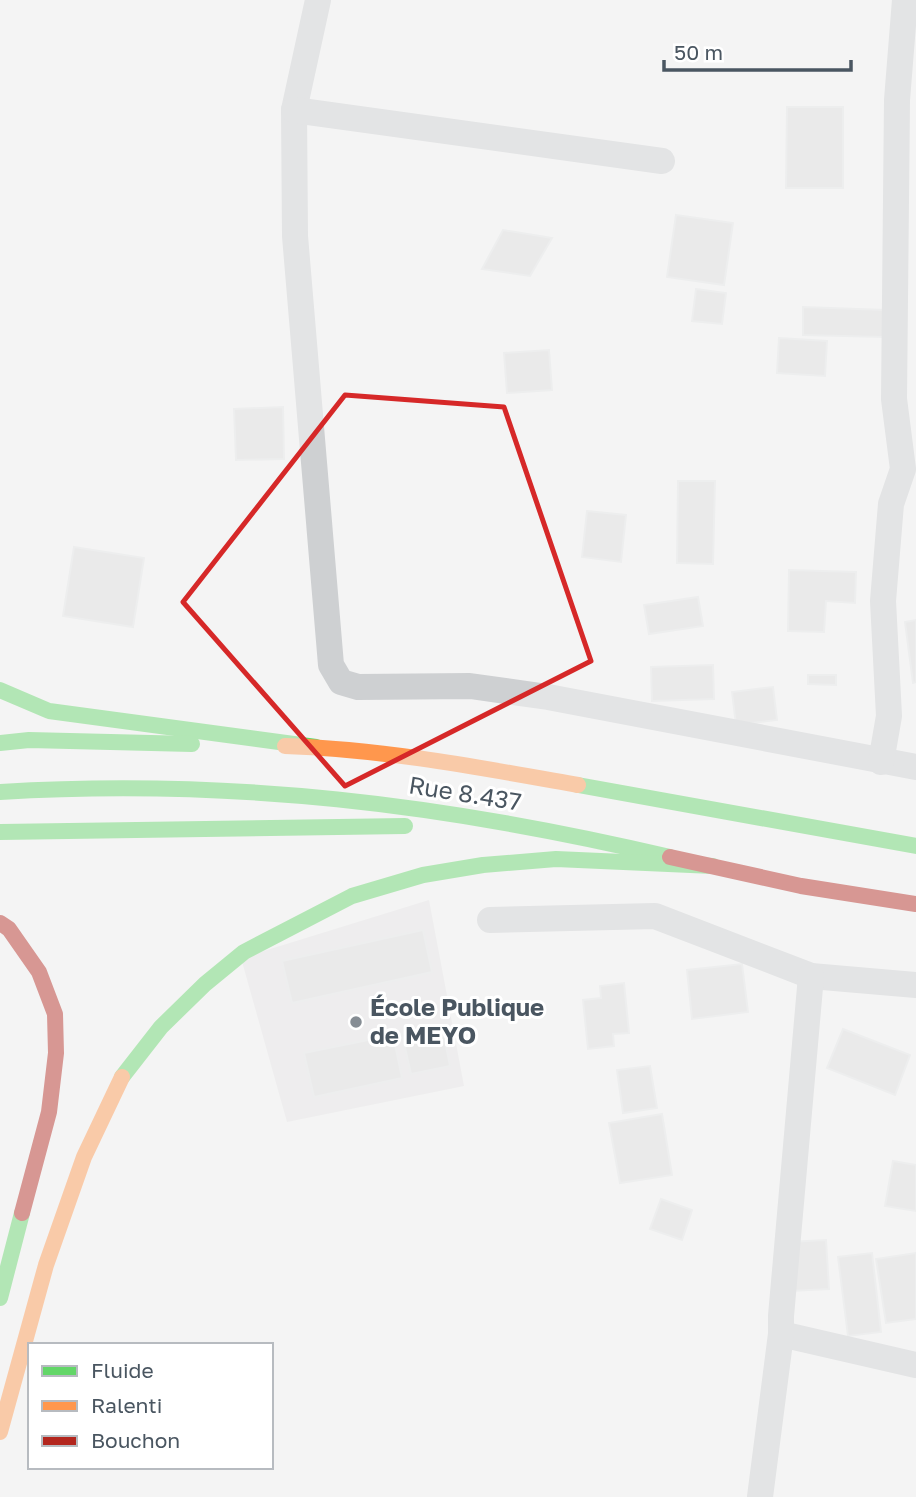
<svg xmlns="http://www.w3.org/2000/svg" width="916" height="1497" font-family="'Golos Text',sans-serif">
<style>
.education{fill:#e6e5e6}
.building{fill:#ddddde;stroke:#e5e6e7;stroke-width:2}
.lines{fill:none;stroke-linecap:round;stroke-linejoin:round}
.street{stroke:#ced0d2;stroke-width:26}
.fast{stroke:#63d668;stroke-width:16}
.slow{stroke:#ff974d;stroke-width:16}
.jam{stroke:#b3261e;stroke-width:16}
.marked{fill:none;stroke:#d62828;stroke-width:5;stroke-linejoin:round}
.poi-dot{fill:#868d94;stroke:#fff;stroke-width:2.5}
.labels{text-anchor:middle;stroke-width:6;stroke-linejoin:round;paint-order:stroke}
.street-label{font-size:24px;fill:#4a5661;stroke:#fff}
.poi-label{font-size:24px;font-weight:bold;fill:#4a5661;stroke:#fff;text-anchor:start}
</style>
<rect width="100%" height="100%" fill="#f4f4f4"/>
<polygon class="education" points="429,900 464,1086 287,1122 241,958"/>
<g class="building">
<polygon points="787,107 843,107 843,188 786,188"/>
<polygon points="676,215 733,223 724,285 667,277"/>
<polygon points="503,230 552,238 530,276 482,269"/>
<polygon points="696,289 726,293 722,324 692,321"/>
<polygon points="803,307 885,310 884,337 803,335"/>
<polygon points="779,338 827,341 825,376 777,373"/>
<polygon points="549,350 552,390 507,393 504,353"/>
<polygon points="283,407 284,459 236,460 234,409"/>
<polygon points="678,481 715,481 713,564 677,563"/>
<polygon points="587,511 626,515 621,562 582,557"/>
<polygon points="74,547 144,558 133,627 63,616"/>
<polygon points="789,570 856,572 855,603 826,601 824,632 788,631"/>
<polygon points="698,597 703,626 649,634 644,605"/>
<polygon points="916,620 916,682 913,683 905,622"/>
<polygon points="713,665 714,699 652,701 651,667"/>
<polygon points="808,675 836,675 836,685 808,684"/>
<polygon points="773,687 777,720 736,725 732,692"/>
<polygon points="423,930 432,972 292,1003 282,961"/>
<polygon points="742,964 748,1012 692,1019 687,970"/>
<polygon points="624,983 629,1033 613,1034 614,1046 588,1049 583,1000 601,998 600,986"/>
<polygon points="442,1026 450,1066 411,1074 402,1034"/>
<polygon points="843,1029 910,1055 895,1095 827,1068"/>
<polygon points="393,1035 402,1078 314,1097 304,1053"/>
<polygon points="650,1066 657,1108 623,1113 617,1070"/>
<polygon points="662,1114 672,1175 620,1183 609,1123"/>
<polygon points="893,1161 916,1165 916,1211 885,1206"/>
<polygon points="661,1199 692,1210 682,1240 650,1229"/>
<polygon points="826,1240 829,1289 790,1291 788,1242"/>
<polygon points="872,1253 881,1332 848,1336 838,1257"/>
<polygon points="916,1253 916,1319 886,1323 876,1259"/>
</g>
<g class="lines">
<g class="street">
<polyline points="318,0 294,110 295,236 331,665 341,682 358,687 470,686 548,697 916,767"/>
<polyline points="294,110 662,161"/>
<polyline points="881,762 889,716 883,601 891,504 903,469 894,399 897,100 905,0"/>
<polyline points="490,920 655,916 811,976 916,985"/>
<polyline points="781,1334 916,1365"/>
<polyline points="760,1497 781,1334 781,1316 811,976"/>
</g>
<g class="fast">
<polyline points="0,690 49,711 316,747"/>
<polyline points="0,743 29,740 192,744"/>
<polyline points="578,785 916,846"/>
<path d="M0,792C232,778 444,804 670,857"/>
<polyline points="0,832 405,826"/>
<polyline points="122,1077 161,1027 205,984 244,952 352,896 423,875 483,865 556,859 713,866"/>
<polyline points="0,1298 22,1213"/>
</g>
<g class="slow">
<path d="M285,746C383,749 482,768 578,785"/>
<polyline points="0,1432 46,1265 84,1157 122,1077"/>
</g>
<g class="jam">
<polyline points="670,857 801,886 916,904"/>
<polyline points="0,923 9,929 39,972 55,1014 56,1053 49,1112 22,1213"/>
</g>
</g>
<path d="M0 0H916V1497H0ZM345,395L504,407L591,661L345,786L183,602Z" fill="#f4f4f4" fill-opacity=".55" fill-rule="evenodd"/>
<path class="marked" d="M345,395L504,407L591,661L345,786L183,602Z"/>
<circle class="poi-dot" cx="356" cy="1022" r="7"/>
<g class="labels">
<g class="street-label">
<text transform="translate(465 794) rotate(9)" y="8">Rue 8.437</text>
</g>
<g class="poi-label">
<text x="370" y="1016">École Publique<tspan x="370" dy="28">de MEYO</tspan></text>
</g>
</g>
<rect x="28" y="1343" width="245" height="126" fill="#ffffff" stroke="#b7bbc0" stroke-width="2"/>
<rect x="42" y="1366" width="35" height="10" fill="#63d668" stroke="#b7bbc0" stroke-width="2"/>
<text x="91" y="1378" font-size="21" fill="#4a5661">Fluide</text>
<rect x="42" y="1401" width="35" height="10" fill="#ff974d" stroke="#b7bbc0" stroke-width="2"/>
<text x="91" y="1413" font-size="21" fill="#4a5661">Ralenti</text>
<rect x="42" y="1436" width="35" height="10" fill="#b3261e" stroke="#b7bbc0" stroke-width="2"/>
<text x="91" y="1448" font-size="21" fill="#4a5661">Bouchon</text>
<path d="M664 60v10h187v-10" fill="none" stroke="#4a5661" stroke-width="3.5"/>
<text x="674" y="60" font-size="21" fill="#4a5661" stroke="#ffffff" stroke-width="5" paint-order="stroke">50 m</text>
</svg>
